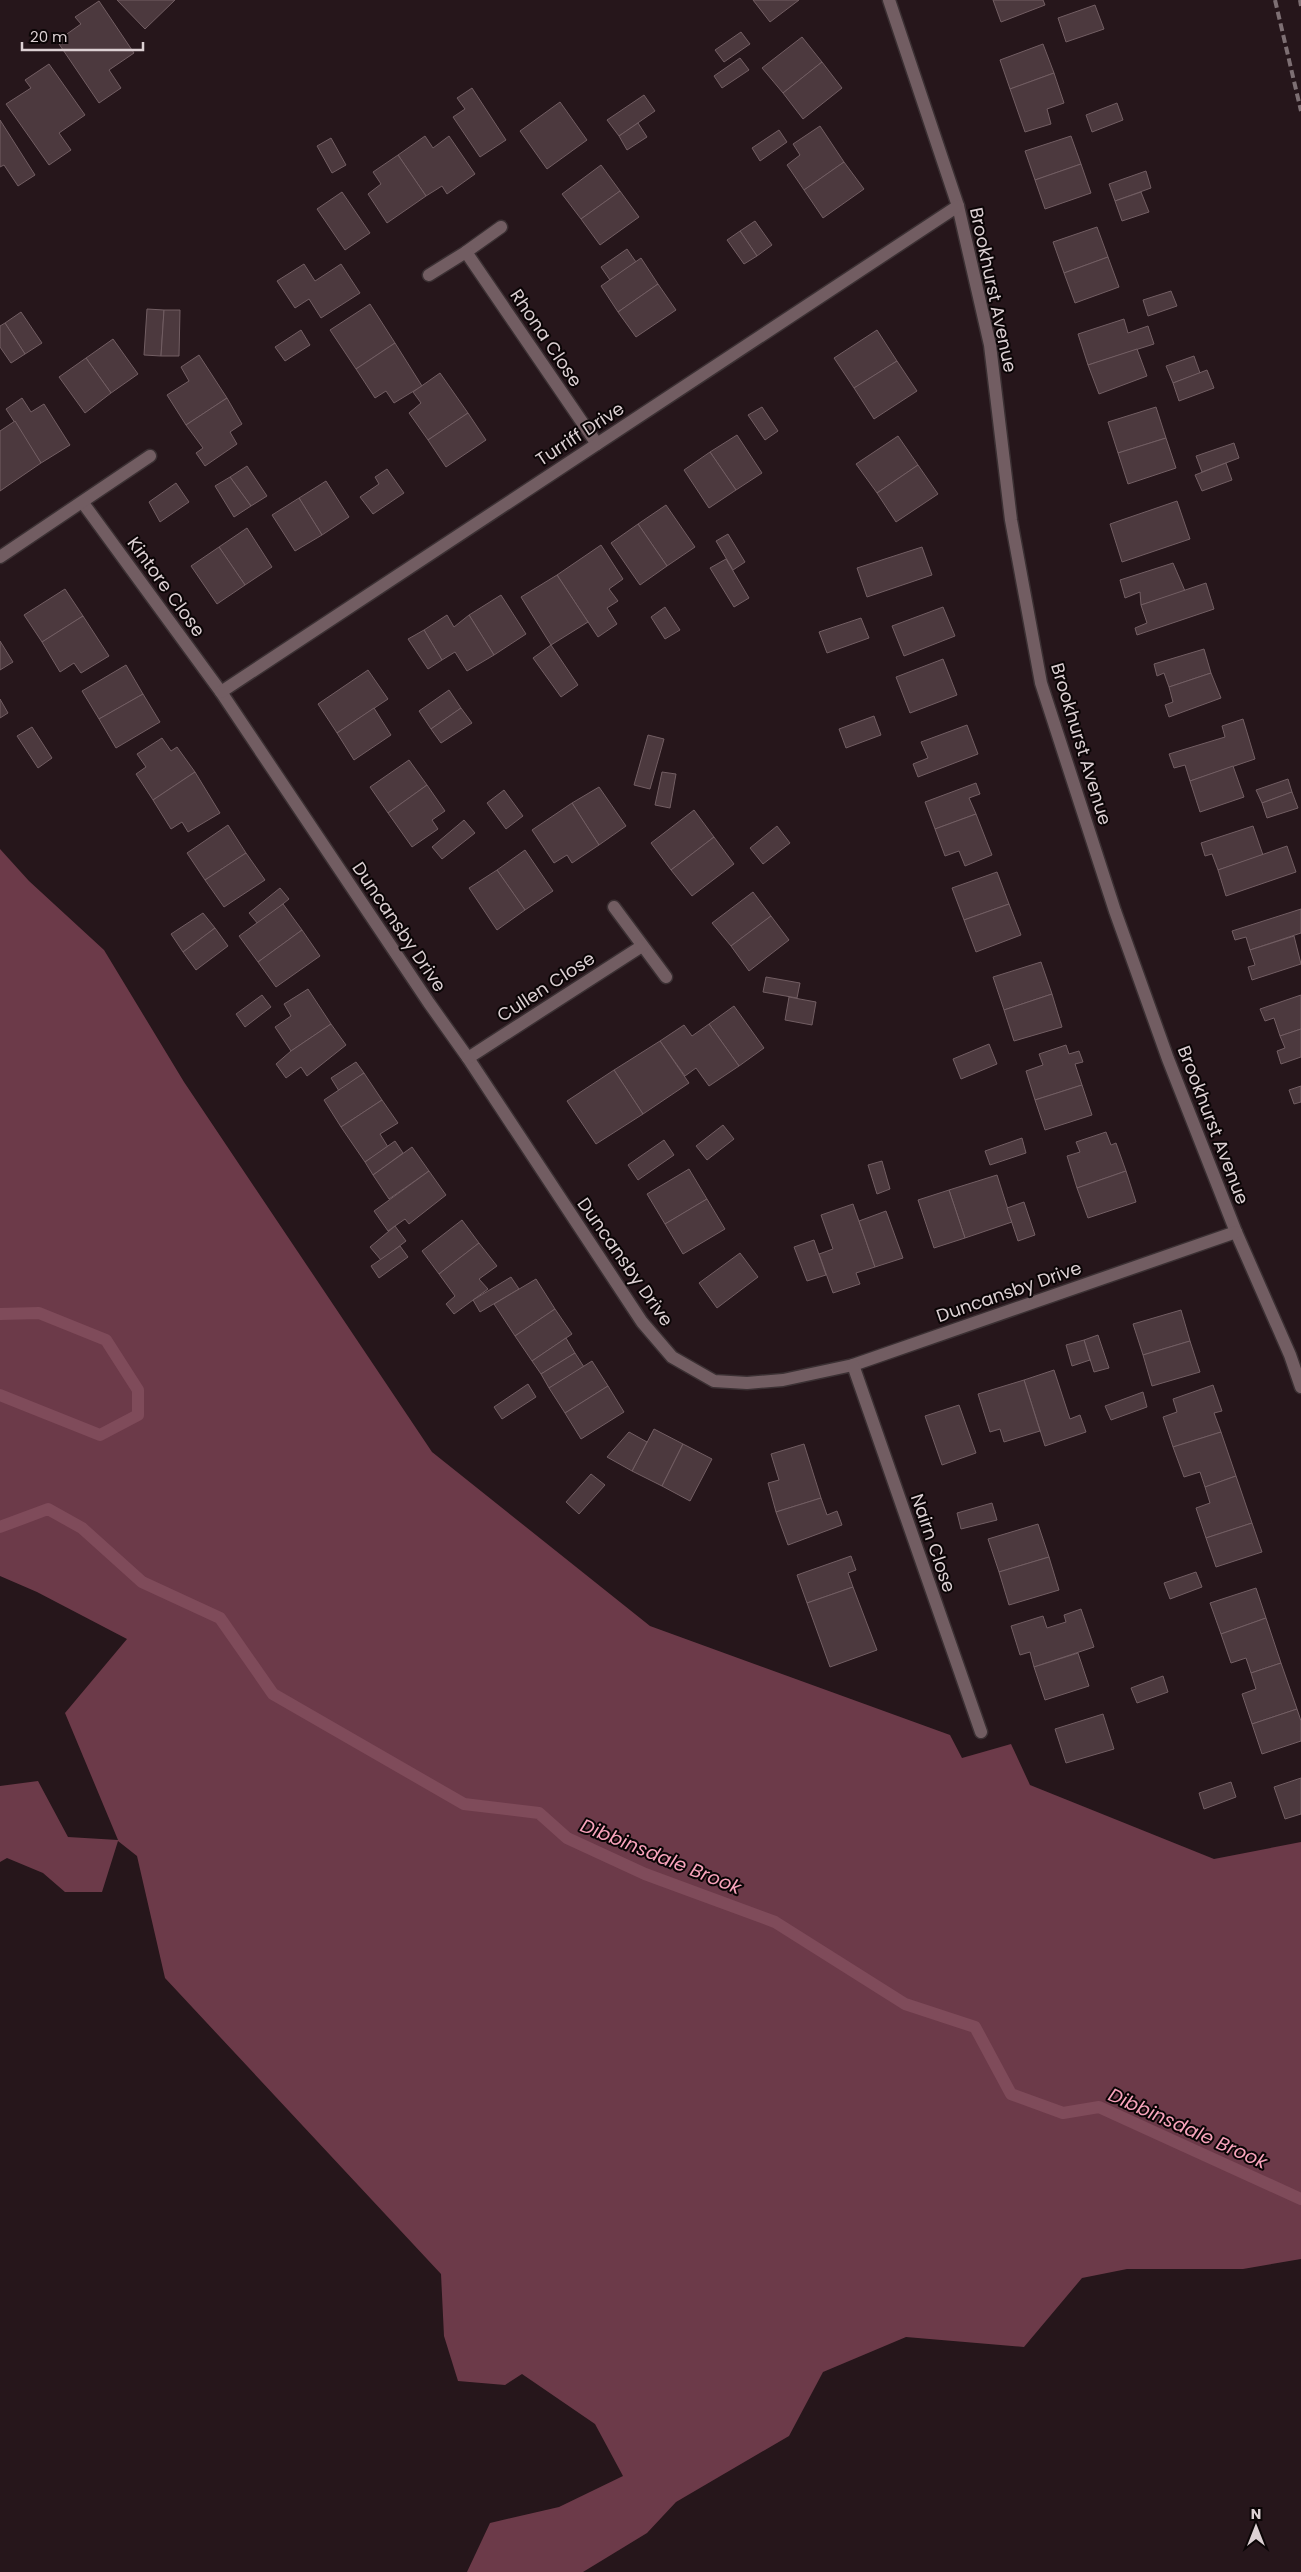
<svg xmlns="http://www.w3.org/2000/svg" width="1301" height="2572" font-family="Poppins,sans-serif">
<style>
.forest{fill:#6c3a49}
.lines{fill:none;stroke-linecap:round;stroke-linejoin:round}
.stream{stroke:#7f4b5a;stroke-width:12}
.building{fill:#4c393e;stroke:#725e63}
.minor-casing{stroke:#3b3033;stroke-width:15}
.minor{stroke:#725d62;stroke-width:12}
.rail{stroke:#7d6f73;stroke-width:4;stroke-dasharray:8 4;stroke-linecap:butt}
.labels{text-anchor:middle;stroke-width:4;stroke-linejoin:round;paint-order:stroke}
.street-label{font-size:18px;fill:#dcd0d3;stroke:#0b0506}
.water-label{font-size:19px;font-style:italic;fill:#f8a4bc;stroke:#0b0506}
</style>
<rect width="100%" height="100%" fill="#26161b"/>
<polygon class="forest" points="0,849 29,881 104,950 184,1082 432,1452 650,1626 950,1735 962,1758 1011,1744 1030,1785 1214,1859 1301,1842 1301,2259 1243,2269 1127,2269 1082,2278 1024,2347 906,2337 823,2372 789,2436 676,2502 647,2533 583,2572 467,2572 490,2523 559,2507 623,2476 595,2424 522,2374 505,2385 458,2381 444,2336 441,2274 165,1978 137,1856 118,1841 102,1892 65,1892 43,1873 7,1858 0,1862 0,1786 38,1781 68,1837 118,1840 65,1713 127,1639 37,1592 0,1576"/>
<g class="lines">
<g class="stream">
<polyline points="0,1314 39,1313 106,1340 138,1390 138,1415 100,1435 0,1395"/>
<polyline points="0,1527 48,1509 82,1528 142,1582 220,1618 273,1694 464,1804 539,1813 567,1838 645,1874 775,1922 905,2004 975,2027 1011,2094 1063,2113 1099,2107 1301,2199"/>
</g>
</g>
<g class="building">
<polygon points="117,0 175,0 145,29"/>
<polygon points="753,0 799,0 770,22"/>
<polygon points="993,0 1043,0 1045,5 1001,22"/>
<polygon points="99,1 134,53 109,70 121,88 99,103 57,41 81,24 75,17"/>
<polygon points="1095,5 1104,29 1066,42 1058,18"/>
<polygon points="741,32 750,44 724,62 715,50"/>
<polygon points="802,37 822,62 783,93 762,68"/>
<polygon points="1043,44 1054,73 1010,89 1000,60"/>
<polygon points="740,58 749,70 722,88 714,76"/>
<polygon points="822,62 842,88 803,119 783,93"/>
<polygon points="49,64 85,115 59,133 71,150 49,165 6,104 31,88 25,80"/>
<polygon points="1054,73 1064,103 1047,109 1051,124 1025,132 1010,89"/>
<polygon points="472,88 506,140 480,157 453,117 465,109 457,98"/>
<polygon points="644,95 655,111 619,136 607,120"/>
<polygon points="560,102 587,140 547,169 520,131"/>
<polygon points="1117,103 1123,120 1092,132 1086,115"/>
<polygon points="0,120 35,175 18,186 4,165 0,167"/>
<polygon points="638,123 647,137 627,150 619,136"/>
<polygon points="820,126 844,162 804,190 787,165 800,155 793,144"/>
<polygon points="779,130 787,142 760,161 752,148"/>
<polygon points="425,136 433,148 449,136 475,174 447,194 442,186 426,196 398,155"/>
<polygon points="1071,136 1081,164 1035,180 1025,151"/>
<polygon points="331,138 346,165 332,173 317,146"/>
<polygon points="398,155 426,196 387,223 368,194 381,184 373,172"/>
<polygon points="844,162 864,189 823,218 804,190"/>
<polygon points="1081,164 1091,193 1045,209 1035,180"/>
<polygon points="601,165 620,191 581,219 562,194"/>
<polygon points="1146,171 1151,188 1115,201 1109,184"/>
<polygon points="620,191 639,217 600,245 581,219"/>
<polygon points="342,192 370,233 345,250 317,209"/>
<polygon points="1141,192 1149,212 1122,221 1115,201"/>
<polygon points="755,221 772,245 757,256 740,231"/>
<polygon points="1097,227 1108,257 1064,273 1053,242"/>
<polygon points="740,231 757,256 744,264 727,240"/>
<polygon points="627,249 636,262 610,280 601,267"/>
<polygon points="1108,257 1119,287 1075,303 1064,273"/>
<polygon points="641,258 658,284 618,312 601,286"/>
<polygon points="304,264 315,281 341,264 360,293 321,318 309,299 295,308 277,281"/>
<polygon points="658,284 676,310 636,337 618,312"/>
<polygon points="1171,291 1177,306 1148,316 1143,300"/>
<polygon points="370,304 395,343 356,369 330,330"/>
<polygon points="147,309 164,310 161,356 144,355"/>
<polygon points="164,310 180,310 179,356 161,356"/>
<polygon points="21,312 42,343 25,354 5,323"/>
<polygon points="1124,319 1128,333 1148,326 1154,344 1088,365 1078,334"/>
<polygon points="5,323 25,354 11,363 0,347 0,326"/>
<polygon points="301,330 310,345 285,361 275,347"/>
<polygon points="877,330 897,361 854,388 834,358"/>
<polygon points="113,339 138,374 111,393 86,358"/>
<polygon points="395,343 422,386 394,403 386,391 375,398 356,369"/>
<polygon points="1137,349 1147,376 1099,394 1088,365"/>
<polygon points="199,355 227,398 186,425 167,395 189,381 181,367"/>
<polygon points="1194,356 1200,373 1173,383 1166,366"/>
<polygon points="86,358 111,393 85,413 59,377"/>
<polygon points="897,361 917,391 874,419 854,388"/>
<polygon points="1207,370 1214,388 1179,401 1173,383"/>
<polygon points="440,373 468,413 428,440 409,413 421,403 413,392"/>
<polygon points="22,398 31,412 44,404 70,445 41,463 6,409"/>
<polygon points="227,398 242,424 230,432 237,444 205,466 196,453 203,448 186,425"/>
<polygon points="762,407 778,431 765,440 748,415"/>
<polygon points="1156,407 1166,438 1118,453 1108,422"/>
<polygon points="468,413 486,440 446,467 428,440"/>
<polygon points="15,421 41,463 0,491 0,431"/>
<polygon points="737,435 762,473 736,490 710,452"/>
<polygon points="898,436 918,465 877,493 856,464"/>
<polygon points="1166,438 1176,468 1128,484 1118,453"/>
<polygon points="1234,443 1239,458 1202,472 1196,456"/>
<polygon points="710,452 736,490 709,508 684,470"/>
<polygon points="1226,463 1232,480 1202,491 1195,475"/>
<polygon points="918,465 938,494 896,522 877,493"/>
<polygon points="247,466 267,496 251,506 230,477"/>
<polygon points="387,469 404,493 373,514 360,497 379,484 375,477"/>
<polygon points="230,477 251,506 234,517 215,486"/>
<polygon points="326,481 349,517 322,535 299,498"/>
<polygon points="176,483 189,502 160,522 149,502"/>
<polygon points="299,498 322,535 295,551 272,515"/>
<polygon points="1177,501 1190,539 1122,562 1110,524"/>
<polygon points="666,505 695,547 667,566 638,524"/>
<polygon points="638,524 667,566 640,585 611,543"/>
<polygon points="247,528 272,567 245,585 219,547"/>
<polygon points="728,534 745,562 733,570 716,541"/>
<polygon points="601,545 623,579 609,589 618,601 607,608 617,624 598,637 557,575"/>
<polygon points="219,547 245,585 217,604 191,566"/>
<polygon points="922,547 932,575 867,597 857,568"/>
<polygon points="726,559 749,598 734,607 710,568"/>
<polygon points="1173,563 1185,591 1141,605 1140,592 1125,598 1120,580"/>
<polygon points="557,575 588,622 551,645 521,597"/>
<polygon points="1206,583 1214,609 1137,635 1135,628 1147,623 1141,605"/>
<polygon points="65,589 83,616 42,642 24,615"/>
<polygon points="501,595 526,634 494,655 469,615"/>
<polygon points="665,607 680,630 665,639 651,617"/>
<polygon points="943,607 955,636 904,656 892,626"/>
<polygon points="447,615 454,627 469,615 494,655 467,671 455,652 442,660 424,630"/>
<polygon points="83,616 109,656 81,673 74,663 60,672 42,642"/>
<polygon points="861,618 869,638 827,653 819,632"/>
<polygon points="424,630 442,660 428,669 408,639"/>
<polygon points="0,641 13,662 0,670"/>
<polygon points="551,645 578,685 561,697 533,658"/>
<polygon points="1204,649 1211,673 1169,687 1164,673 1157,676 1154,664"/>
<polygon points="943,659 957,695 910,713 896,677"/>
<polygon points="126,665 143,694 99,719 82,691"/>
<polygon points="368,670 388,699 337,733 318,704"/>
<polygon points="1211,673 1221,698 1169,717 1165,705 1173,702 1169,687"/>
<polygon points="449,690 461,708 431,729 419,711"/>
<polygon points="143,694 160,722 116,748 99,719"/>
<polygon points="0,699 8,713 0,718"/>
<polygon points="374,708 391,735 354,760 337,733"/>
<polygon points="461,708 472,723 441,743 431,729"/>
<polygon points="874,716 881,735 846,748 839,729"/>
<polygon points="1243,719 1255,759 1190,781 1185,765 1174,768 1169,754 1225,737 1222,726"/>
<polygon points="967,725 978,754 918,777 913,764 928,758 921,742"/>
<polygon points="32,727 52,758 38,768 17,736"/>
<polygon points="648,735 664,739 650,789 634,785"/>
<polygon points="162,738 171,751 177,747 195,772 153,800 136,774 146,767 137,754"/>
<polygon points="409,760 427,785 388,813 370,787"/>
<polygon points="1233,766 1244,797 1200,812 1190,781"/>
<polygon points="195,772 220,813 188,832 182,822 171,829 153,800"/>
<polygon points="662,772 676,774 670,808 655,805"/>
<polygon points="1288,779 1292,792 1262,803 1256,790"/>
<polygon points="976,783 980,794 969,798 976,814 935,829 925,802"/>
<polygon points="427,785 445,811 432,820 438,829 412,847 388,813"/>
<polygon points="599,787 626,826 599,845 572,803"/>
<polygon points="504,790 523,816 506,829 487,803"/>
<polygon points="1292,792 1298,808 1267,818 1262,803"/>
<polygon points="572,803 599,845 572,863 567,855 554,863 532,830"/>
<polygon points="694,810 714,837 671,870 651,843"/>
<polygon points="976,814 992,855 965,866 959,851 945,856 935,829"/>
<polygon points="464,820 475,833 442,859 432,847"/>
<polygon points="228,825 246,853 205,880 187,853"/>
<polygon points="777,826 790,843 763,864 750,848"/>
<polygon points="1253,826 1263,855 1218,870 1212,854 1205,856 1201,843"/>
<polygon points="714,837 734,864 692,896 671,870"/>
<polygon points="1287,846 1296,872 1226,896 1218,870"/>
<polygon points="525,850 553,891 525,910 497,870"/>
<polygon points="246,853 265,880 224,907 205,880"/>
<polygon points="497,870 525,910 497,930 469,888"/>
<polygon points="997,872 1009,904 964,920 952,888"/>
<polygon points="280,888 289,899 258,924 249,913"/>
<polygon points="753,892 771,916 731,946 712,923"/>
<polygon points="283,904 302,930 258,962 239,936"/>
<polygon points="1009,904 1021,935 976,952 964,920"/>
<polygon points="1301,909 1301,933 1250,950 1246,937 1235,940 1232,931"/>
<polygon points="203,913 215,928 183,952 171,934"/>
<polygon points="771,916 789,940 749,971 731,946"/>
<polygon points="215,928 228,946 196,970 183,952"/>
<polygon points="302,930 320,956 276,987 258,962"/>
<polygon points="1294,936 1301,964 1252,980 1248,967 1255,965 1250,950"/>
<polygon points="1041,962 1052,994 1004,1010 993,977"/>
<polygon points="766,977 800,983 797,998 763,992"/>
<polygon points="308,989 331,1024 291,1051 275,1027 291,1016 284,1004"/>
<polygon points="1052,994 1062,1027 1014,1041 1004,1010"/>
<polygon points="262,995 271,1007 245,1027 236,1014"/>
<polygon points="1301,995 1301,1029 1280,1036 1274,1018 1265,1021 1260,1009"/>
<polygon points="789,997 816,1002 812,1025 785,1020"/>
<polygon points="734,1006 764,1048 739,1066 709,1024"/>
<polygon points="331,1024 346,1045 307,1076 301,1067 286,1078 276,1064 291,1051"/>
<polygon points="709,1024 739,1066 709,1086 696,1068 685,1076 660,1041 684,1025 692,1036"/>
<polygon points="1301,1029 1301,1057 1281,1064 1277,1051 1285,1048 1280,1036"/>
<polygon points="660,1041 689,1083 643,1114 614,1070"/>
<polygon points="989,1044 997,1064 961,1079 953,1059"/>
<polygon points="1066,1045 1069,1054 1079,1051 1083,1062 1075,1064 1082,1085 1035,1100 1026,1071 1043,1065 1039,1054"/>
<polygon points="356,1062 364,1073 339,1091 331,1078"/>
<polygon points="614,1070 643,1114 596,1144 567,1101"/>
<polygon points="364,1073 382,1100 341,1127 324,1100"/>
<polygon points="1082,1085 1092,1115 1045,1130 1035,1100"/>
<polygon points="1301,1086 1301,1102 1294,1104 1289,1090"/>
<polygon points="382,1100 398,1123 380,1134 388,1147 365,1162 341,1127"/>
<polygon points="723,1125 734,1139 707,1160 696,1146"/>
<polygon points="1106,1132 1111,1145 1116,1143 1126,1171 1077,1188 1067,1156 1080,1152 1076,1142"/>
<polygon points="1022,1138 1026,1153 990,1165 985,1151"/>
<polygon points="664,1140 674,1155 638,1180 628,1165"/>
<polygon points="395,1141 403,1153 373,1175 365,1162"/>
<polygon points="412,1147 429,1171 389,1199 373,1175"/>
<polygon points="882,1161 890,1189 877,1194 868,1165"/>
<polygon points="689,1169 707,1199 665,1224 647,1194"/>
<polygon points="429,1171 446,1195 409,1224 405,1219 388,1231 374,1211"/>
<polygon points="1126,1171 1136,1202 1088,1218 1077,1188"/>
<polygon points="997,1175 1012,1222 965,1238 949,1190"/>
<polygon points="949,1190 965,1238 934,1248 918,1200"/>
<polygon points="707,1199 725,1229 683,1254 665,1224"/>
<polygon points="1024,1202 1035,1235 1018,1241 1007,1208"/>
<polygon points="853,1204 875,1267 856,1273 860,1284 833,1293 819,1254 833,1249 821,1215"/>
<polygon points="886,1211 903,1258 875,1267 859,1221"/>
<polygon points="462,1220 479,1243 439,1274 422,1251"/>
<polygon points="395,1226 406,1241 381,1260 370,1247"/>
<polygon points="814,1240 826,1275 807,1281 794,1247"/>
<polygon points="479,1243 497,1266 479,1279 488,1289 454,1314 446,1304 455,1296 439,1274"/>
<polygon points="400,1246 408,1257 379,1278 371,1266"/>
<polygon points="740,1253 758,1277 717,1308 699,1283"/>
<polygon points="511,1277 519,1289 480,1312 473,1300"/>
<polygon points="536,1279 555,1309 515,1336 494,1304"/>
<polygon points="555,1309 572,1334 532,1361 515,1336"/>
<polygon points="1181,1310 1190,1341 1143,1355 1133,1324"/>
<polygon points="1098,1335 1109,1368 1094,1372 1084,1340"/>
<polygon points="566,1338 575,1353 541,1374 532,1361"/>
<polygon points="1084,1340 1090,1360 1072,1366 1066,1345"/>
<polygon points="1190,1341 1200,1372 1152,1386 1143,1355"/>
<polygon points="575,1353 584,1367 549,1388 541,1374"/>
<polygon points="592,1361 608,1386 565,1413 549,1388"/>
<polygon points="1054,1370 1070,1419 1080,1415 1086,1432 1045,1446 1024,1380"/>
<polygon points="1024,1380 1040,1431 1004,1442 1000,1429 990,1432 978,1394"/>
<polygon points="528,1384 536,1397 502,1419 494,1407"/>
<polygon points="1213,1385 1222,1411 1214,1413 1221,1432 1173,1447 1163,1417 1177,1412 1173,1399"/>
<polygon points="608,1386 624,1412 581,1439 565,1413"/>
<polygon points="1143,1392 1147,1407 1111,1420 1105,1406"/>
<polygon points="959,1405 976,1453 942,1465 925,1416"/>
<polygon points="654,1429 683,1444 662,1486 632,1471"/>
<polygon points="629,1432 647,1442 632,1471 607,1457"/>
<polygon points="1221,1432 1236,1476 1205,1487 1200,1472 1184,1477 1173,1447"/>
<polygon points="683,1444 712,1459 690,1501 662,1486"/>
<polygon points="804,1444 821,1498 776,1512 768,1483 779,1480 771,1454"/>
<polygon points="591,1474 605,1485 579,1514 566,1502"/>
<polygon points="1236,1476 1252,1523 1206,1538 1196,1508 1210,1503 1205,1487"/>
<polygon points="821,1498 827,1515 837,1511 842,1525 788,1545 776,1512"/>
<polygon points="992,1503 997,1520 961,1529 957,1513"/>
<polygon points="1252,1523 1262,1552 1216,1567 1206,1538"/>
<polygon points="1038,1524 1049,1557 999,1572 988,1539"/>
<polygon points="851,1556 856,1570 848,1573 853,1587 807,1603 797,1575"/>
<polygon points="1049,1557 1059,1590 1009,1605 999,1572"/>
<polygon points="1196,1572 1202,1587 1170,1599 1164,1583"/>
<polygon points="853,1587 877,1650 830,1667 807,1603"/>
<polygon points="1256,1588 1266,1618 1221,1634 1210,1603"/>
<polygon points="1081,1609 1094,1647 1034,1667 1030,1652 1020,1655 1011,1626 1043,1616 1047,1628 1066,1622 1064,1615"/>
<polygon points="1266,1618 1281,1663 1251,1673 1246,1658 1231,1663 1221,1634"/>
<polygon points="1078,1653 1089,1686 1045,1700 1034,1667"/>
<polygon points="1281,1663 1297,1709 1252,1724 1242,1694 1256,1689 1251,1673"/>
<polygon points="1163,1676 1168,1692 1137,1703 1131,1688"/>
<polygon points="1297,1709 1301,1721 1301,1741 1262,1754 1252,1724"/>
<polygon points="1103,1714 1114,1749 1066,1763 1055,1729"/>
<polygon points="1301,1778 1301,1814 1285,1819 1274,1787"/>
<polygon points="1231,1782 1236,1797 1204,1809 1199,1793"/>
</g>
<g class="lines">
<defs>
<g id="minor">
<polyline points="889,0 958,206 990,345 1011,520 1041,683 1115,911 1168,1059 1236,1232 1290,1355 1301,1387"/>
<polyline points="466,252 501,227"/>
<polyline points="429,275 466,252 597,444"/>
<polyline points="83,503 221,692 429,1003 468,1058 642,1322 672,1357 714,1381 747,1383 783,1380 853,1365 1236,1232"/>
<polyline points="0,557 150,456"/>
<polyline points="221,692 958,206"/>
<polyline points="614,907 666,977"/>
<polyline points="468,1058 642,946"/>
<polyline points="853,1365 981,1732"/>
</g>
</defs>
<use href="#minor" class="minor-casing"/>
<use href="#minor" class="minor"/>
<g class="rail">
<polyline points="1275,0 1301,111"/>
<polyline points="1300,0 1301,6"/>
</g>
</g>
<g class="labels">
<g class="street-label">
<text transform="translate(993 290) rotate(78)" y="6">Brookhurst Avenue</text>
<text transform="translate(546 338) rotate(56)" y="6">Rhona Close</text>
<text transform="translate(580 434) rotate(-33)" y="6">Turriff Drive</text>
<text transform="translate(166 587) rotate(54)" y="6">Kintore Close</text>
<text transform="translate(1081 744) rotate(73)" y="6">Brookhurst Avenue</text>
<text transform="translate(399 927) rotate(56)" y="6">Duncansby Drive</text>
<text transform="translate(546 987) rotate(-33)" y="6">Cullen Close</text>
<text transform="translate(1213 1125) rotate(69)" y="6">Brookhurst Avenue</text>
<text transform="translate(625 1262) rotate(55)" y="6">Duncansby Drive</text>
<text transform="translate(1009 1292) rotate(-19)" y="6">Duncansby Drive</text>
<text transform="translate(933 1543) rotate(71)" y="6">Nairn Close</text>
</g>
<g class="water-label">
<text transform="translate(661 1856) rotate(22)" y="7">Dibbinsdale Brook</text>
<text transform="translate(1188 2128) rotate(24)" y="7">Dibbinsdale Brook</text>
</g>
</g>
<g transform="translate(1256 2527)" stroke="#0b0506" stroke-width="4" paint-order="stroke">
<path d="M0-4L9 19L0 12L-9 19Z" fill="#dcd0d3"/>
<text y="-8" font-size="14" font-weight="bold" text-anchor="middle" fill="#dcd0d3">N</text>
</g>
<path d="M22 42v8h121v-8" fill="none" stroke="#dcd0d3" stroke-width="2.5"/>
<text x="30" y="42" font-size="15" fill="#dcd0d3" stroke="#0b0506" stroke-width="4" paint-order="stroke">20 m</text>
</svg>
